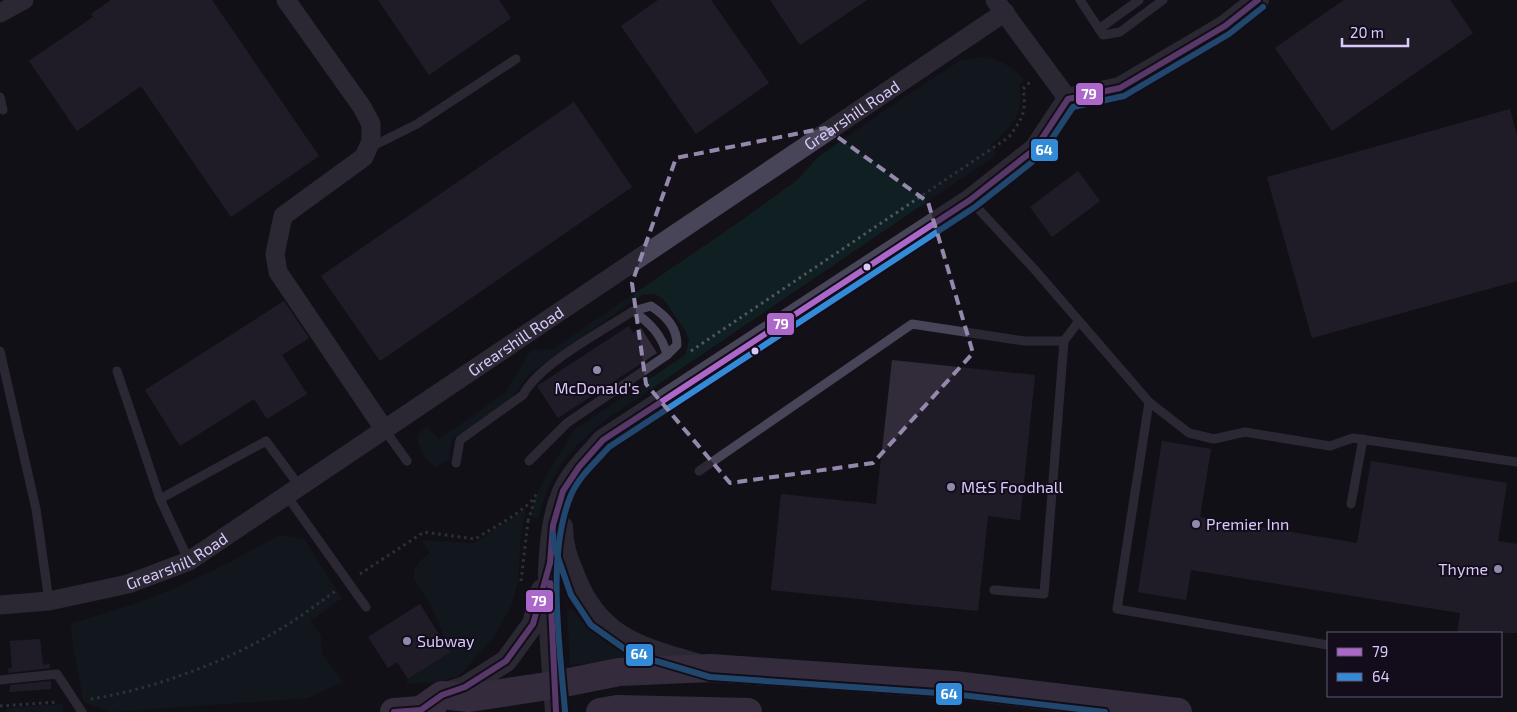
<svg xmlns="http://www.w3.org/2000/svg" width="1517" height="712" font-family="'Exo 2',sans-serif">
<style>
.green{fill:#101f22}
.building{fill:#322c3a}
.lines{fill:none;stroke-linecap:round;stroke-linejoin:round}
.path{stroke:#4e5764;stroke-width:3;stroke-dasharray:2.5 4;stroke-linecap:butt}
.service{stroke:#494558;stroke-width:9}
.minor{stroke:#494558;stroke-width:19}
.tertiary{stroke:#494558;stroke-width:22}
.primary{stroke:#5e4f69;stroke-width:28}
.bus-1-casing{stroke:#120c1b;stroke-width:10}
.bus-2-casing{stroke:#120c1b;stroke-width:10}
.bus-1{stroke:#ac68c9;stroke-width:6}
.bus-2{stroke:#338bd7;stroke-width:6}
.marked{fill:none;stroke:#9489ac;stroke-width:4;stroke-dasharray:10 6;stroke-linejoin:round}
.bus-dot{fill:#d9cafb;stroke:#120c1b;stroke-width:2}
.poi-dot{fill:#9489ac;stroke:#120c1b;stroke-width:2}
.labels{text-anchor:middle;stroke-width:4;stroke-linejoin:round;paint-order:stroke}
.street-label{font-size:16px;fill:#d9cafb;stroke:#120c1b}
.poi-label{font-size:16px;fill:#d9cafb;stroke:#120c1b;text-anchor:start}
.line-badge{stroke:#120c1b;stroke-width:2}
.badge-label{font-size:14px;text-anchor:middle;font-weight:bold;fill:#fff}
</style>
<rect width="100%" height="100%" fill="#131018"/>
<g class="green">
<path d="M983,57C1002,60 1012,67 1025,80L1019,84C1024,116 1013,125 991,145L996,155L607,419C568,449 551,472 538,519L529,515L535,498L549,471L574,430L685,355L689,340L686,332L664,300L655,294L642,295L529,374L510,400L452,439L449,459L435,468L424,456L417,440L419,433L427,427L439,439L505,393L531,350L553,349L742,220L797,180L818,157L894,104L961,60Z"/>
<polygon points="526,509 521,535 518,582 511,606 494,637 459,676 438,682 406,684 408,679 450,652 433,609 414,579 414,570 422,559 430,553 421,540 474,543"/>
<path d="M279,535L304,539L342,598L310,621L321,635L322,653L343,682L308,698L111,712L84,702L73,647L71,623C149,603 210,575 279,535Z"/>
<path d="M567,609L573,610C594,637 611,647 642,661L570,665Z"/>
<polygon points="63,704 63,712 6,712 7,708"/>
</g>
<g class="building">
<polygon points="111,0 212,0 319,156 231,217 141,86 77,131 29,61 93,17 91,14"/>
<polygon points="378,0 499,0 511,18 429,75"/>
<polygon points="658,0 711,0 769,83 696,134 621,26"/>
<polygon points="770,0 867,0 800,45"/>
<polygon points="1344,0 1450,0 1473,33 1332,131 1275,48"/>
<polygon points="574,102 632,187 380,361 321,276"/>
<polygon points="1510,109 1517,136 1517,281 1312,338 1267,177"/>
<polygon points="1078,171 1100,201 1052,237 1030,207"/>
<polygon points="284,301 309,338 282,355 307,394 267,419 254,399 180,446 145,390"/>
<polygon points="629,326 633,333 641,328 657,353 558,418 537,386"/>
<polygon points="892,360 1035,375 1020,520 988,516 978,611 771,590 781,494 876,504"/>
<polygon points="1162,441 1211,449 1200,517 1357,543 1371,461 1507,483 1498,541 1517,544 1517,633 1457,633 1460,613 1191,570 1186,600 1138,592"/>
<polygon points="420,604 450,652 408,679 397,662 388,668 368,637"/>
<polygon points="40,639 43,665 50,664 50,668 9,673 8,669 12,668 10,641"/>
<polygon points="51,681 51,689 10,692 10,685"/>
</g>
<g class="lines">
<g class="path">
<path d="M691,351L1009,137C1022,119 1027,112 1023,89L1030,82"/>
<polyline points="528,521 535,499"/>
<path d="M360,574L424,532L475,539C492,528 529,510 537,493"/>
<polyline points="521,581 528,521 532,521"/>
<path d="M91,699C150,690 226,662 277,631C298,619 317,604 337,590"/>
<polyline points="0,706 58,702"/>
</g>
<g class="service">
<polyline points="1080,0 1103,35 1120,32 1163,0"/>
<polyline points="1099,29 1139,0"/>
<polyline points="0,97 3,110"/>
<polyline points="371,147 417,124 516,59"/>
<polyline points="970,200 1035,270 1149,402 1117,609 1328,645"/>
<path d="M633,311L651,306C666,316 677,327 677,345L667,355"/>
<polyline points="0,351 36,509 49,601"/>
<polyline points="117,371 160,499 189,561"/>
<polyline points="1149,402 1189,433 1214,439 1245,432 1330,446 1353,438 1517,462"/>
<polyline points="384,429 407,461"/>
<path d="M456,463L460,440L523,395C539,364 604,330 633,311C650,323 662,335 667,355L567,423L529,461"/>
<polyline points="699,471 912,324 1024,341 1064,341 1079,321"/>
<polyline points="287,496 366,607"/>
<polyline points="160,499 266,441 300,487"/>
<polyline points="1351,504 1363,439"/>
<polyline points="994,590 1044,594 1064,341"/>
<polyline points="0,680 57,674 82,712"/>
</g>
<g class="minor">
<polyline points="286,0 362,107 371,124 371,141 364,157 283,216 275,254 278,272 384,429"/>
<polyline points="995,0 1068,99"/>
<polyline points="0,13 24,0"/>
<path id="s1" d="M0,605L49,601L128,584L189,561L1005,12"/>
</g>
<g class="tertiary">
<path d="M562,527C562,545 567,559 574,575C597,638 641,648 699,665"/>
<polyline points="443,694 465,687 506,661 533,624 542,590"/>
<path d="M556,712C552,652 539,546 563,492C572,472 589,456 603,440L970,200L1035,149L1068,99L1120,88L1225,26L1258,0"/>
</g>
<g class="primary">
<polyline points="421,710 442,695 469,698 554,685 619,672 711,668 954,685 1178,712"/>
<polyline points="394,712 421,710 432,712"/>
<polyline points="600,712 617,709 748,712"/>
</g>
<defs>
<g id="bus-1">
<polyline points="550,583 556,712"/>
<polyline points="394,712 421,710 442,695 465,687 506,661 533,624 550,563 553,525 563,491 579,467 603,440 970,200 1035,149 1068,99 1120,88 1225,26 1258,0"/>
</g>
<g id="bus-2">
<polyline points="553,534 554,546 571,595 591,625 625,649 656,661 710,677 953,694 1105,712"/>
<path d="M565,711C560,648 546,554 571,495C579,476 596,462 609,447L975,207L1041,155L1073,107L1124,96L1229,34L1263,7"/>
</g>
</defs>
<use href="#bus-1" class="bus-1-casing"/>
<use href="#bus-2" class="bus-2-casing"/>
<use href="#bus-1" class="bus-1"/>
<use href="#bus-2" class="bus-2"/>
</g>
<path d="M0 0H1517V712H0ZM825,128L928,202L973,353L873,463L730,483L646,384L632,283L676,158Z" fill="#131018" fill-opacity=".55" fill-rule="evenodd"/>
<path class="marked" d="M825,128L928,202L973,353L873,463L730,483L646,384L632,283L676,158Z"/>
<g class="bus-dot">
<circle cx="867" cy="267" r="4.5"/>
<circle cx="755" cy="351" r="4.5"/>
</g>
<g class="poi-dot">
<circle cx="597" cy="370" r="5"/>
<circle cx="951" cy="487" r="5"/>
<circle cx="1196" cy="524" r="5"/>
<circle cx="1498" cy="569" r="5"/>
<circle cx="407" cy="641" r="5"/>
</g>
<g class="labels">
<g class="street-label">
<text dy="6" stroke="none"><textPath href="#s1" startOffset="994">Grearshill Road</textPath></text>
<text dy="6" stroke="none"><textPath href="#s1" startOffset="589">Grearshill Road</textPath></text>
<text dy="6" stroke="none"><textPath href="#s1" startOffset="184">Grearshill Road</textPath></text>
</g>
<g class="poi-label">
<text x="597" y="394" text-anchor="middle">McDonald's</text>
<text x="961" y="493">M&amp;S Foodhall</text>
<text x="1206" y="530">Premier Inn</text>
<text x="1488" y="575" text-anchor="end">Thyme</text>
<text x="417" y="647">Subway</text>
</g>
</g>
<g class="line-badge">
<rect x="1075" y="82" width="29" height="24" rx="5" fill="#ac68c9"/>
<rect x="1030" y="138" width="29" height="24" rx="5" fill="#338bd7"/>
<rect x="766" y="312" width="29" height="24" rx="5" fill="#ac68c9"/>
<rect x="525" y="589" width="29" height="24" rx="5" fill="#ac68c9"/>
<rect x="625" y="643" width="29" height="24" rx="5" fill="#338bd7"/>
<rect x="935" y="682" width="28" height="24" rx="5" fill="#338bd7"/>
</g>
<g class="badge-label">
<text x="1089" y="99">79</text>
<text x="1044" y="155">64</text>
<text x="781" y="329">79</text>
<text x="539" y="606">79</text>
<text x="639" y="659">64</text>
<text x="949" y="699">64</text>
</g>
<rect x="1327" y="632" width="175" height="65" fill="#120c1b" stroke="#625875"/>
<rect x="1337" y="648" width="25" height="8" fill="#ac68c9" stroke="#625875"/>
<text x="1372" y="657" font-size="15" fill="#d9cafb">79</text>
<rect x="1337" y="673" width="25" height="8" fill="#338bd7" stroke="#625875"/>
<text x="1372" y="682" font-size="15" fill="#d9cafb">64</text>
<path d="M1342 38v8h66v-8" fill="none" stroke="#d9cafb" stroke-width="2.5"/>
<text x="1350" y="38" font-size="15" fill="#d9cafb" stroke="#120c1b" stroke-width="4" paint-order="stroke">20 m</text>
</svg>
